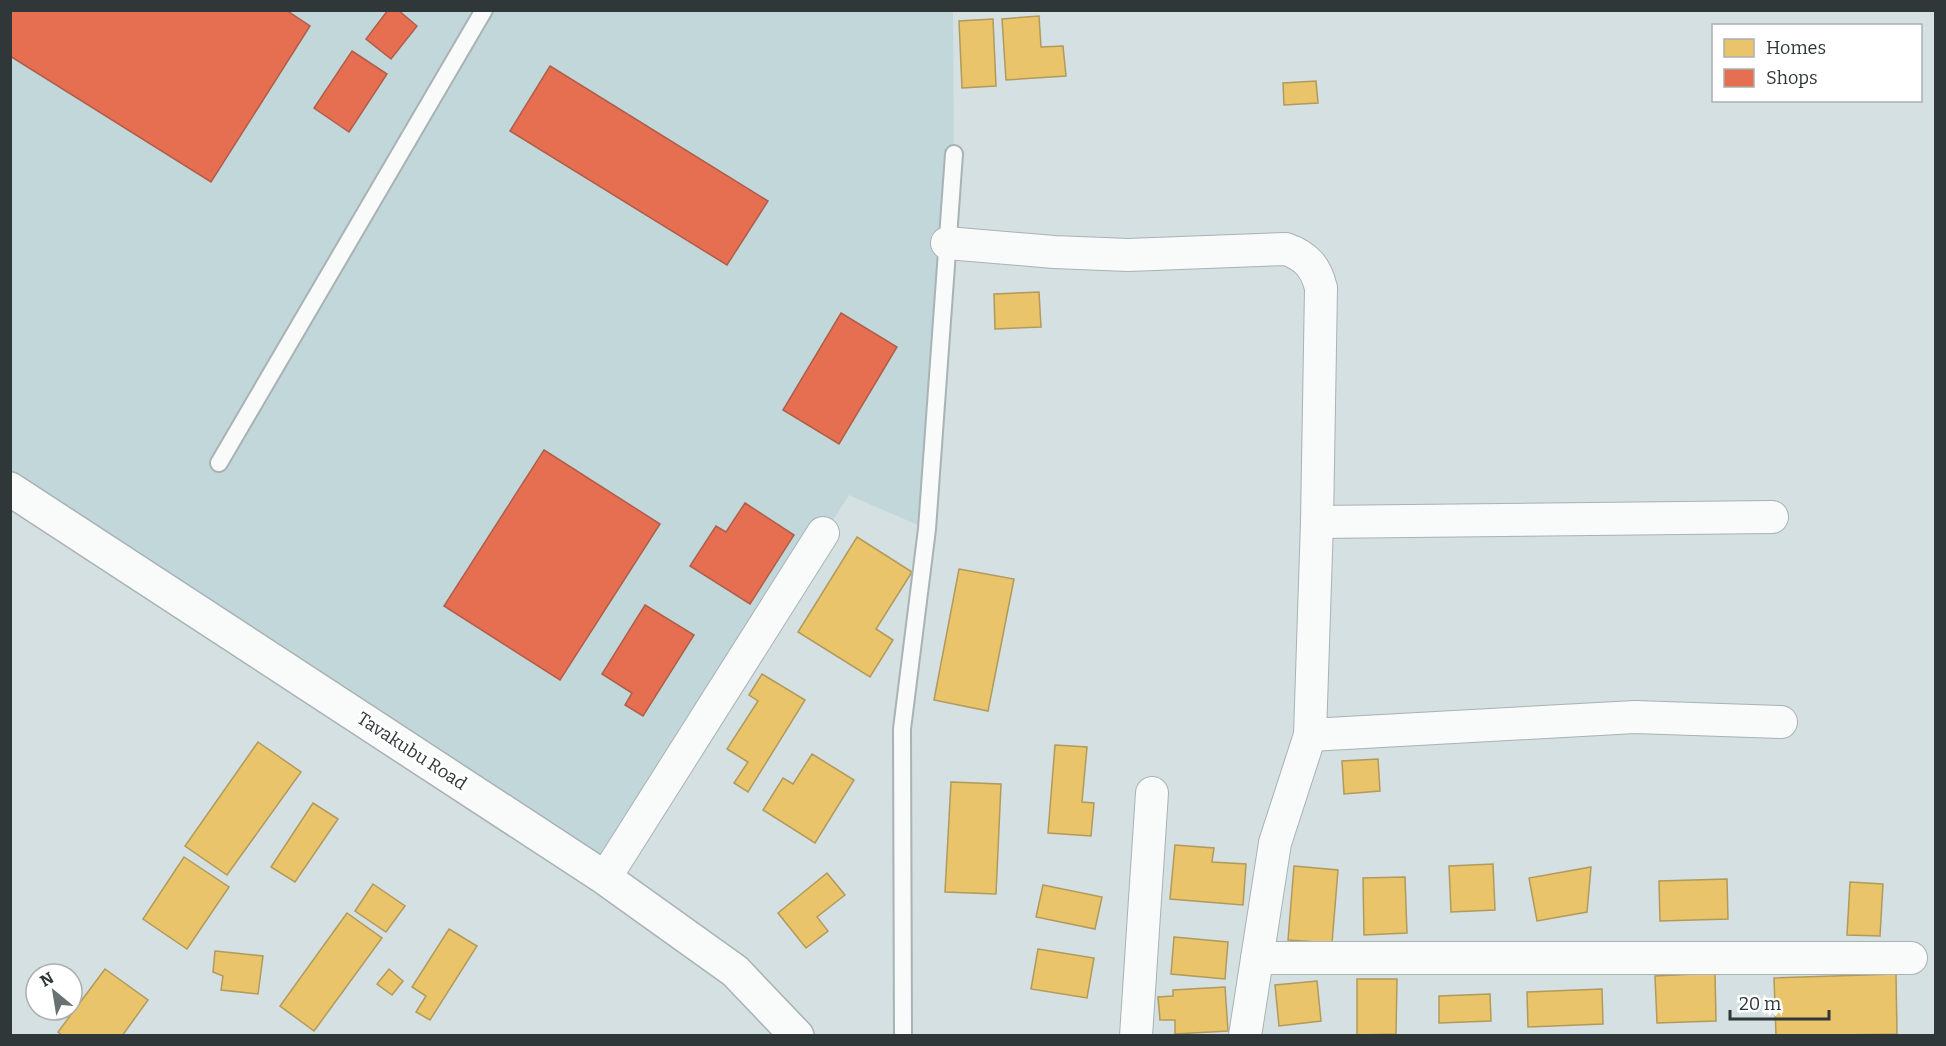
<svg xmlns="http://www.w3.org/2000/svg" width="1946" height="1046" font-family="Bitter,serif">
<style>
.built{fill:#c1d7d9}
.homes{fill:#e9c46a;stroke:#b19a5b;stroke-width:1.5}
.shops{fill:#e76f51;stroke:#b05e4a;stroke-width:1.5}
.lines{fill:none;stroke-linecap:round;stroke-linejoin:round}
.service-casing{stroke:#a9b2b4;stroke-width:20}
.minor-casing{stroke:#a9b2b4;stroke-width:34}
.secondary-casing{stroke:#a9b2b4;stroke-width:36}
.service{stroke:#f9fafa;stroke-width:16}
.minor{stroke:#f9fafa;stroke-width:32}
.secondary{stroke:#f9fafa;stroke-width:33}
.labels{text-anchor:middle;stroke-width:6;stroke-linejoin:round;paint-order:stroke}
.street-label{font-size:18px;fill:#2f3738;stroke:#fff}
</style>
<rect width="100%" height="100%" fill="#d4e0e1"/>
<polygon class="built" points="10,11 953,11 954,154 927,529 849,495 605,878 11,489"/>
<g class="homes">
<polygon points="1039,16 1041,47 1063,46 1066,76 1006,80 1002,19"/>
<polygon points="993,19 996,86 962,88 959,21"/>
<polygon points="1316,81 1318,103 1284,105 1283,83"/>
<polygon points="1039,292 1041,327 995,329 994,294"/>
<polygon points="857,537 912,572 876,629 893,640 870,677 798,632"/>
<polygon points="959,569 1014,579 988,711 934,700"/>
<polygon points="762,674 805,700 748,792 734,783 748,762 727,749 758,701 749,695"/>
<polygon points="258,742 301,772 227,875 185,846"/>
<polygon points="1055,745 1087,747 1082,802 1094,803 1091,836 1048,833"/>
<polygon points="812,754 854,780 815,843 763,810 783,778 793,784"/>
<polygon points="1378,759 1380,791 1344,794 1342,761"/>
<polygon points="951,782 1001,784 996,894 945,892"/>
<polygon points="313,803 338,819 295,882 271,867"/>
<polygon points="1175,845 1214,848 1212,862 1246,864 1243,905 1170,899"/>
<polygon points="184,857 229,887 187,949 143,919"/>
<polygon points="1493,864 1495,910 1451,912 1449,866"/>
<polygon points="1294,866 1338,870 1332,943 1288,940"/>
<polygon points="1591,867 1587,912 1537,921 1529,878"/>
<polygon points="827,873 845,895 817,917 828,931 806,948 778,913"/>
<polygon points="1405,877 1407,933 1364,935 1363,878"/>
<polygon points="1727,879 1728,919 1660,921 1659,881"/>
<polygon points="1850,882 1883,884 1880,936 1847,935"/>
<polygon points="373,884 405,906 386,932 355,911"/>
<polygon points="1043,885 1102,897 1095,929 1036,917"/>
<polygon points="347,913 382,938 314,1031 280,1006"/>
<polygon points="449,929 477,946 430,1020 416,1012 426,996 412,987"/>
<polygon points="1174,937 1228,942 1225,979 1171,974"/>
<polygon points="1038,949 1094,958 1087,998 1031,989"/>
<polygon points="215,951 263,956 258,994 221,990 223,976 213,972"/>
<polygon points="105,969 148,1000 122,1036 63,1036 58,1032"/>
<polygon points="389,969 403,981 392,995 377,984"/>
<polygon points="1715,973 1716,1021 1657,1023 1655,976"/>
<polygon points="1896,974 1897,1034 1776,1036 1774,978"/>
<polygon points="1357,979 1397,979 1396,1034 1357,1035"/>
<polygon points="1317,981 1321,1021 1279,1026 1275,985"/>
<polygon points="1225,987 1228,1031 1175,1034 1175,1020 1160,1020 1158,997 1173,996 1173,990"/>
<polygon points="1602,989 1603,1024 1528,1027 1527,992"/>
<polygon points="1490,994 1491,1021 1439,1023 1439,996"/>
</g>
<g class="shops">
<polygon points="10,10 286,10 310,26 211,182 10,56"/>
<polygon points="388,10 398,10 417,26 391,59 366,39"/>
<polygon points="352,51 387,74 349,132 314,108"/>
<polygon points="550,66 768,201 727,265 510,131"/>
<polygon points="841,313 897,347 839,444 783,410"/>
<polygon points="544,450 660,524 560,680 444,606"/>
<polygon points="745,503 794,535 750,604 690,566 716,526 726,532"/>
<polygon points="645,605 694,635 643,716 625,705 632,693 602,674"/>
</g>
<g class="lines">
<defs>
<g id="service">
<polyline points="219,463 484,10"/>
<polyline points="903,1036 902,729 927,529 954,154"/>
</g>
<g id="minor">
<path d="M947,243L1054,252L1128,255L1286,249C1306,256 1316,267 1321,288L1317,522L1310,735L1275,843L1245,1036"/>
<polyline points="1317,522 1772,517"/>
<polyline points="1310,735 1635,717 1781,722"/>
<polyline points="605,878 823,533"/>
<polyline points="1257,958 1911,958"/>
<polyline points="1136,1036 1152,793"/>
</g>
<polyline id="secondary" points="10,489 605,878 735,971 797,1036"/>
</defs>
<use href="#service" class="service-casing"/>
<use href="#minor" class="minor-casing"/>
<use href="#secondary" class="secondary-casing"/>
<use href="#service" class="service"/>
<use href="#minor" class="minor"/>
<use href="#secondary" class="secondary"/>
</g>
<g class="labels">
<g class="street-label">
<text transform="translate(412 751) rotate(33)" y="6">Tavakubu Road</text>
</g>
</g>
<rect width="1946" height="1046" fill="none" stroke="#2f3738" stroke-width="24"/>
<rect x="1712" y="24" width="210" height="78" fill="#ffffff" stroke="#acafaf" stroke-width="1.5"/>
<rect x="1724" y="39" width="30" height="18" fill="#e9c46a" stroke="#acafaf" stroke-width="1.5"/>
<text x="1766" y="54" font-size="18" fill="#2f3738">Homes</text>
<rect x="1724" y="69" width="30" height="18" fill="#e76f51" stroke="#acafaf" stroke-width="1.5"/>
<text x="1766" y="84" font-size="18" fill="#2f3738">Shops</text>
<g transform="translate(54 992) rotate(330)"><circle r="28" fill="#ffffff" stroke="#acafaf" stroke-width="1.5"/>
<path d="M0-4.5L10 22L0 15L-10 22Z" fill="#697273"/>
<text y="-9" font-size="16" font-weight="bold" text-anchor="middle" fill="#2f3738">N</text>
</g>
<path d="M1730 1010v9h99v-9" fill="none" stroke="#2f3738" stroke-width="3"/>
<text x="1739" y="1010" font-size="18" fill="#2f3738" stroke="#ffffff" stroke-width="4.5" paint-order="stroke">20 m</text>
</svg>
